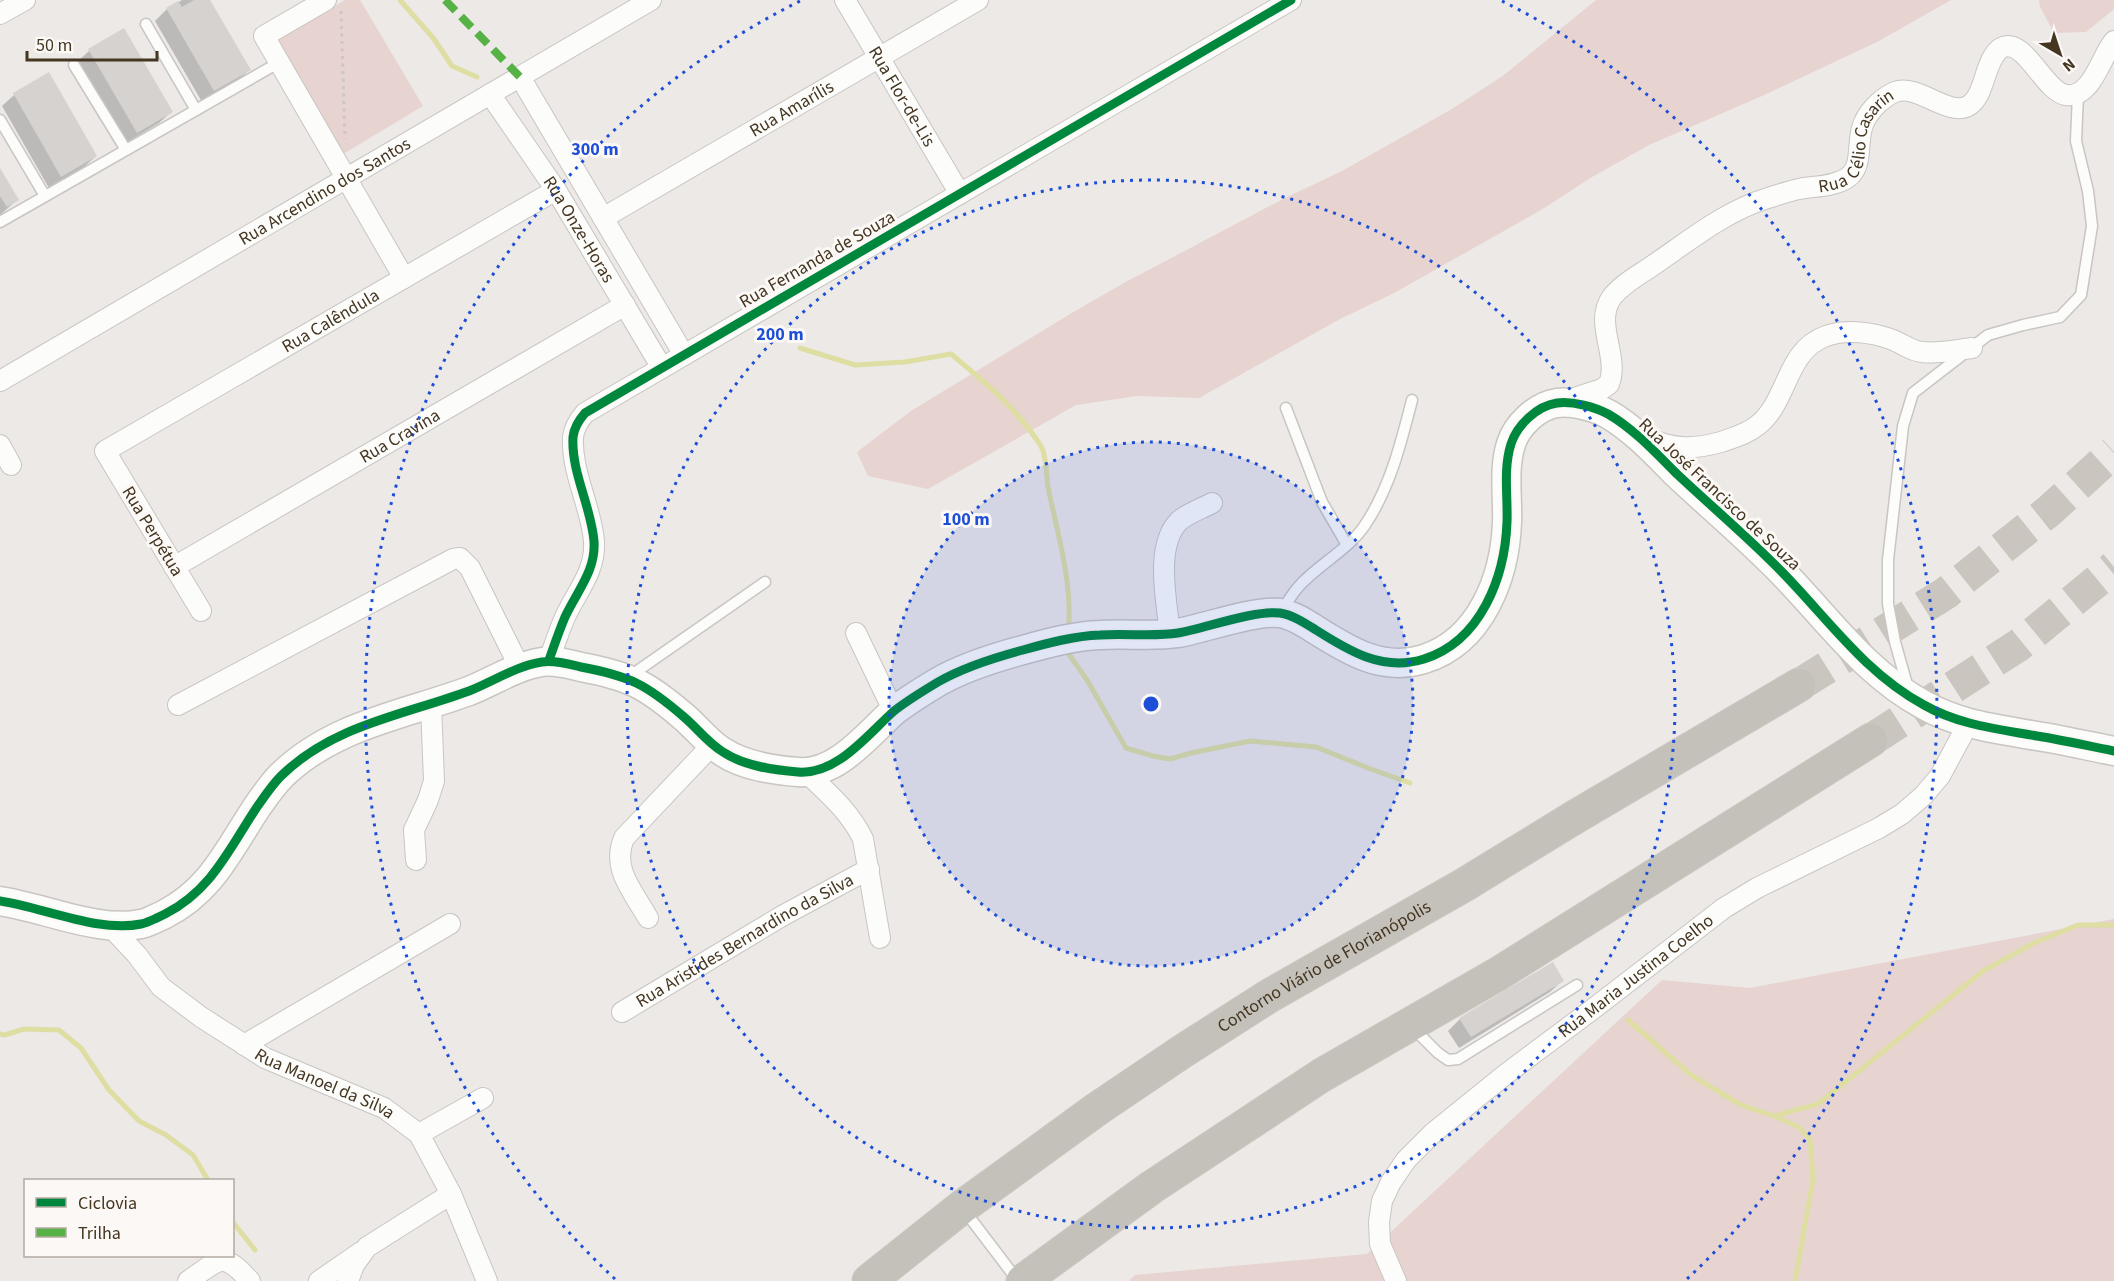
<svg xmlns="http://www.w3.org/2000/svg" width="2114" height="1281" font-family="'Source Sans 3',sans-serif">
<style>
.green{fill:#e7d3cf}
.shadow{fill:#0003}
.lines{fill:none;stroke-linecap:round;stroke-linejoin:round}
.stream{stroke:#dedea3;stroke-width:5}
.building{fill:#d5d2cf}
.highway-tunnel{stroke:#cac5bf;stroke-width:33;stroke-dasharray:33 16;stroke-linecap:butt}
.lane-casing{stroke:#c8c5c2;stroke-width:13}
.street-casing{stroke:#c8c5c2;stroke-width:22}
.secondary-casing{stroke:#c9c5c0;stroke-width:31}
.highway-casing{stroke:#cbc7c1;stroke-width:35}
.path{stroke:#ccc7c2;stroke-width:3;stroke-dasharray:3 4.5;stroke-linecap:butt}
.lane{stroke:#fcfcfb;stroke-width:10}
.street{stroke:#fcfcfb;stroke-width:20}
.secondary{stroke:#fcfcfb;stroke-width:28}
.highway{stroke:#c4c1bb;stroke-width:33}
.quiet{stroke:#57b245;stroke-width:8;stroke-dasharray:15 8;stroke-linecap:butt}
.cycleway-casing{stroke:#fbf8f6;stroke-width:13}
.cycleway{stroke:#00873e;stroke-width:9}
.ring{fill:none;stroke:#1d4ed8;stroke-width:3;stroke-dasharray:3 6}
.labels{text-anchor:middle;stroke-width:6;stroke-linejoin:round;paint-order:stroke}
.street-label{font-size:18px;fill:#443621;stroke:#fbf8f6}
.centre{fill:#1d4ed8;stroke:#fbf8f6;stroke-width:3}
.ring-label{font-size:18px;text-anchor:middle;font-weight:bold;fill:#1d4ed8;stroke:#fbf8f6;stroke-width:6;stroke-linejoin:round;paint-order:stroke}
</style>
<rect width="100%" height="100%" fill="#ece9e7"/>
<g class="green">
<polygon points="345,0 360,0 423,106 343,154 276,41"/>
<polygon points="1596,0 1951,0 1877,42 1762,96 1649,145 1592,177 1541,210 1394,293 1340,319 1199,398 1137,396 1076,405 928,489 868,476 857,452 911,411 1070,314 1124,283 1285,198 1342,171 1452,109 1504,75"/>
<polygon points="2039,0 2114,0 2114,9 2086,32 2054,33 2040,7"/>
<polygon points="2114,919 2114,1281 1129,1281 1135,1275 1367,1254 1662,980 1750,988"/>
</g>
<g class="shadow">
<polygon points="182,0 208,0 249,70 237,82 202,102 155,21 167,9"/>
<polygon points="89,51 171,112 159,123 124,144 77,62"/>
<polygon points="48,74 96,156 84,167 49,188 2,106 14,95"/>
<polygon points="0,171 17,200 0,215"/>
<polygon points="1562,981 1550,992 1459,1048 1448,1031 1460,1019"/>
</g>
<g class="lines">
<g class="stream">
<polyline points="400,0 434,39 452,66 477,77"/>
<path d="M800,348L855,365L905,362L951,354C986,383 1016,408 1041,446C1047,457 1046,475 1048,487C1057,532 1071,576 1069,623"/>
<polyline points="1068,653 1087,680 1126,748 1153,756 1170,759 1191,753 1250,741 1316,747 1368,768 1410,783"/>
<polyline points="1628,1020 1691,1075 1741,1105 1774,1116 1799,1127 1810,1140 1813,1179 1795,1281"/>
<polyline points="0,1034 5,1035 24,1029 59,1030 81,1048 109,1090 139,1121 166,1135 193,1155 208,1180"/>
<polyline points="1774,1116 1818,1104 1983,971 2034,943 2078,925 2114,925"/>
<polyline points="232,1221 255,1250"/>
</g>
</g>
<g class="building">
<polygon points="194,0 210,0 251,70 214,91 166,8 178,1 182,7"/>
<polygon points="124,28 173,112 137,133 88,49"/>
<polygon points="49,72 97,156 61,177 13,93"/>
<polygon points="0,168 19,200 7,207 0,196"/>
<polygon points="1553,962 1564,981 1471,1037 1459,1018"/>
</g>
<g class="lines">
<g class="highway-tunnel">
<polyline points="1799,685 1946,593 2049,511 2114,452"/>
<polyline points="1871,740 2019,645 2114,567"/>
</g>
<defs>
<g id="lane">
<polyline points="146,24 196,110"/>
<polyline points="74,65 126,150"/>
<polyline points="0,120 45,196"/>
<polyline points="0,222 280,62"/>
<polyline points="1286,408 1322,502 1347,545"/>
<path d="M1282,610C1288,602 1293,592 1301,584C1321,563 1349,549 1365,525C1390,488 1401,443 1412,400"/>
<polyline points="630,676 765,582"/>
<polyline points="1908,688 1895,642 1888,604 1888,560 1903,426 1913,393 1988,335 2023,325 2060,317 2081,295 2092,226 2088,191 2076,141 2078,94"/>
<polyline points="1413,1028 1438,1053 1448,1060 1458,1059 1577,985"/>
<polyline points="964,1210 1018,1281"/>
</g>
<g id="street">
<polyline points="326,0 264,36 404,278"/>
<path id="s1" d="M845,0L960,194"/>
<polyline points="0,14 25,0"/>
<polyline points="520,77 684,355"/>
<path id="s2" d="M490,94L556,190L662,368"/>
<path id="s3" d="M603,218L978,0"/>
<path id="s4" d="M0,381L651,0"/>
<path id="s5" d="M1565,401L1602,389L1609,384C1620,356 1593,323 1612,297C1622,284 1639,275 1652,266C1689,241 1725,211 1768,198C1778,195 1789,191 1799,189C1814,186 1833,187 1847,178C1863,168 1857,144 1862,128C1866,113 1881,98 1895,92C1917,83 1948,117 1968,106C1986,96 1984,59 2001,48C2024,35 2044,92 2066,95C2092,99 2101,56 2114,41"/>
<path d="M1646,438C1675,449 1692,450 1721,442C1735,437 1747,434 1758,425C1789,400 1785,351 1826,336C1847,329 1872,332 1893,340C1903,344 1911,351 1922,352C1938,354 1956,350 1972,348"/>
<polyline points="0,445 11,465"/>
<path id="s6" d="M174,567L625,305"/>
<path id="s7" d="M201,611L105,451L556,190"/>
<polyline points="856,633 894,712"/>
<path d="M1170,634C1167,603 1154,546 1179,521C1188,513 1201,509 1212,503"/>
<path d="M549,660C554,646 559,631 565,617C577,591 596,571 594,541C591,506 571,472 573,437C574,427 579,420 585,413L1291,0"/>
<polyline points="178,705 453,559 460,558 470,568 520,668"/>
<path d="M808,774C829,794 850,812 863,839L880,938"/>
<polyline points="416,860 414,830 428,800 434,781 431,704"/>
<path d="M648,918C633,891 611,869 624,838L713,744"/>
<path id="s8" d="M109,925L137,955L161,987L201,1017L265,1058L384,1108L419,1134L451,1194L487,1281"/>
<path id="s9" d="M622,1012L782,916L869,869"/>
<polyline points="244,1045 450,924"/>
<polyline points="419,1134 483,1098"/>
<path d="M188,1281C220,1260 221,1249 250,1281"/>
<polyline points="319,1281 361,1252"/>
<polyline points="348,1281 354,1265 367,1247 451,1194"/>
<path id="s10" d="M1396,1281L1380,1244L1379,1222L1382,1201L1391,1182L1406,1160L1433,1133L1506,1074L1589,1012L1724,908L1757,888L1879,828L1902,814L1923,796L1940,776L1968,724"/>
</g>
<path id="secondary" d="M0,901C42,907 99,933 141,924C147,923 159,917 165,914C212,890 229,849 257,807C264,797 272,785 281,776C333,725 404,715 469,691C494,681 516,666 542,662C555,660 568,664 581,667C629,676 646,684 684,717C697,728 708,743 723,752C744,766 773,770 798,772C837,775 867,735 894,711C908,700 923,691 938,682C964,667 993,658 1023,650C1048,643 1074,636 1100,635C1126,633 1153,637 1178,633C1206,628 1254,610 1280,613C1293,615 1305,623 1316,630C1349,651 1383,672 1424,659C1481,641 1505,577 1507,522C1508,497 1503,469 1511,444C1517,425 1537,406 1557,403C1573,401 1595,407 1608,414C1634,429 1656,453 1677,474C1712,507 1749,538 1782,572C1828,619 1865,673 1924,705C1959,725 1998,729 2037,736C2063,740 2088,746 2114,751"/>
<g id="highway">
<path id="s11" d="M869,1281L962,1207L1097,1109L1183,1051L1269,996L1464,885L1575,817L1799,685"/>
<polyline points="1023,1281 1152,1187 1322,1075 1498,974 1871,740"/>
</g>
</defs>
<use href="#lane" class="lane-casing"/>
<use href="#street" class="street-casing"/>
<use href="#secondary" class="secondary-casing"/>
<use href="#highway" class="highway-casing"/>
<polyline class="path" points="341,11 345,139"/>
<use href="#lane" class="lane"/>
<use href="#street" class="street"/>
<use href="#secondary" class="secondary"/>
<use href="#highway" class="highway"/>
<polyline class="quiet" points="445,0 520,77"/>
<defs>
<g id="cycleway">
<path d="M549,660C554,646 559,631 565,617C577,591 596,571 594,541C591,506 571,472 573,437C574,427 579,420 585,413L1291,0"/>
<path d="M0,901C42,907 99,933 141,924C147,923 159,917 165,914C212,890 229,849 257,807C264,797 272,785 281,776C333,725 404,715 469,691C494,681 516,666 542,662C555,660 568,664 581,667C629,676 646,684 684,717C697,728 708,743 723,752C744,766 773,770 798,772C837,775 867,735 894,711C908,700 923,691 938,682C964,667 993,658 1023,650C1048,643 1074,636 1100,635C1126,633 1153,637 1178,633C1206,628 1254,610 1280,613C1293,615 1305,623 1316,630C1349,651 1383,672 1424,659C1481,641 1505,577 1507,522C1508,497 1503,469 1511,444C1517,425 1537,406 1557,403C1573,401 1595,407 1608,414C1634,429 1656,453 1677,474C1712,507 1749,538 1782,572C1828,619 1865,673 1924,705C1959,725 1998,729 2037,736C2063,740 2088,746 2114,751"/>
</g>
</defs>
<use href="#cycleway" class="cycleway-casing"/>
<use href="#cycleway" class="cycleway"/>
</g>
<circle cx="1151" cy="704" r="262" fill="#1d4ed8" fill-opacity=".12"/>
<g class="ring">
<circle cx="1151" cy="704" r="262"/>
<circle cx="1151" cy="704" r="524"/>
<path d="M615 1279A786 786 0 0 1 800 1M1502 1A786 786 0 0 1 1687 1279"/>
</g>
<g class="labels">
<g class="street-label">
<text dy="6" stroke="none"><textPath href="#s1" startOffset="112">Rua Flor-de-Lis</textPath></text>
<text dy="6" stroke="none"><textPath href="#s3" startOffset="218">Rua Amarílis</textPath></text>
<text dy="6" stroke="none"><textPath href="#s5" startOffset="440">Rua Célio Casarin</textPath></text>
<text dy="6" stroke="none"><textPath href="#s4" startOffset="376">Rua Arcendino dos Santos</textPath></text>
<text dy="6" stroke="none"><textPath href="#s2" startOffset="162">Rua Onze-Horas</textPath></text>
<text transform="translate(817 259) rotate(-30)" y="6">Rua Fernanda de Souza</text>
<text dy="6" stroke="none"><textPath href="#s7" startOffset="447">Rua Calêndula</textPath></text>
<text dy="6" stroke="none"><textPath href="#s6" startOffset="261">Rua Cravina</textPath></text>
<text transform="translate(1720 494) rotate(43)" y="6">Rua José Francisco de Souza</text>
<text transform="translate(153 531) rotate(59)" y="6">Rua Perpétua</text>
<text dy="6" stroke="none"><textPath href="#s9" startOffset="142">Rua Aristides Bernardino da Silva</textPath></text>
<text dy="6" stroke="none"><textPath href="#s11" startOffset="554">Contorno Viário de Florianópolis</textPath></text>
<text dy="6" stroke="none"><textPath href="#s10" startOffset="426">Rua Maria Justina Coelho</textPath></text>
<text dy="6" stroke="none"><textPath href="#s8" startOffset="272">Rua Manoel da Silva</textPath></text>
</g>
</g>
<circle cx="1151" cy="704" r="9" class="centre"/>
<g class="ring-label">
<text x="595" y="155">300 m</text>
<text x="780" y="340">200 m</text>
<text x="966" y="525">100 m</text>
</g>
<rect x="24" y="1179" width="210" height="78" fill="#fbf8f6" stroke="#b2aaa1" stroke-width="1.5"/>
<rect x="36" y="1198" width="30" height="9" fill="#00873e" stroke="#b2aaa1" stroke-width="1.5"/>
<text x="78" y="1209" font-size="18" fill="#443621">Ciclovia</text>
<rect x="36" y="1228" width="30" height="9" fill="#57b245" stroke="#b2aaa1" stroke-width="1.5"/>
<text x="78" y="1239" font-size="18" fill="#443621">Trilha</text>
<g transform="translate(2060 54) rotate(141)" stroke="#fbf8f6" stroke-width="4.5" paint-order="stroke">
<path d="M0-4.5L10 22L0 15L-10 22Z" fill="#443621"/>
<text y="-9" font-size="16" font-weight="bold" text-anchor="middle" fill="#443621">N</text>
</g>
<path d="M27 51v9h130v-9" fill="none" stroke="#443621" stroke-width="3"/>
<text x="36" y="51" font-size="18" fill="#443621" stroke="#fbf8f6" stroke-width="4.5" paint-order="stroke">50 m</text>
</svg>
